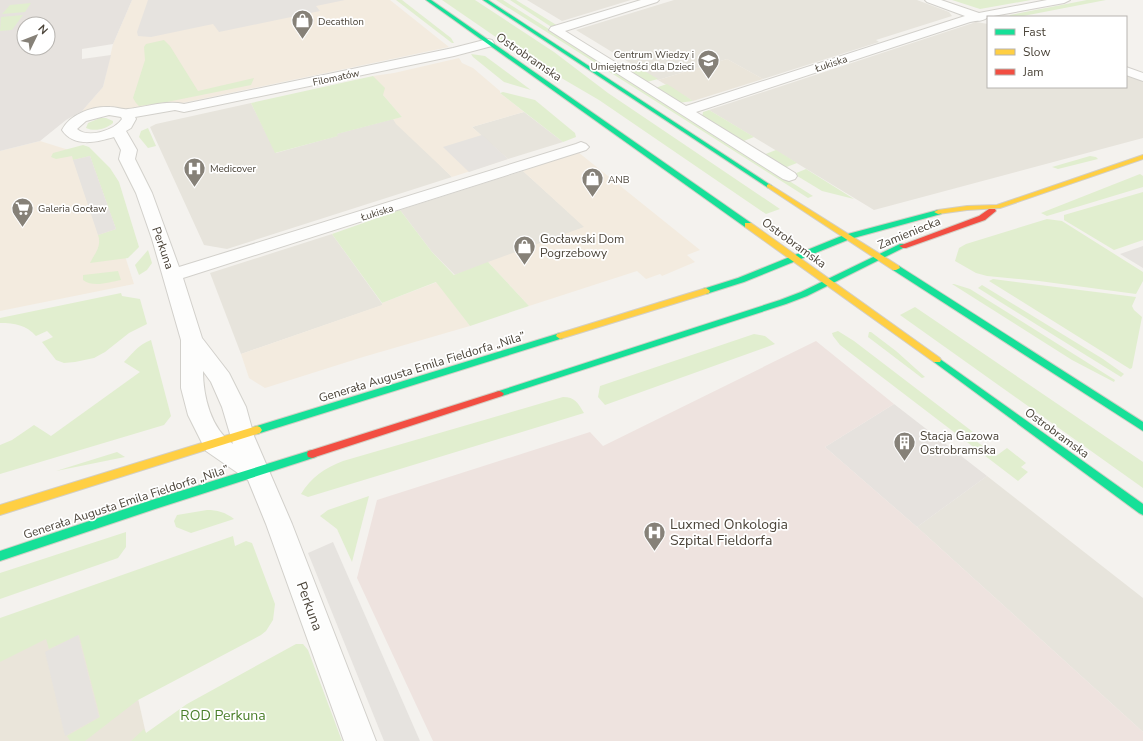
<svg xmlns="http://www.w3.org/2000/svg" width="1143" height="741" font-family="'Nunito Sans',sans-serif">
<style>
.residential{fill:#e7e4dc}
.commercial{fill:#f3ebdf}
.industrial{fill:#e6e2de;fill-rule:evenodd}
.education{fill:#eae5da}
.medical{fill:#eee3df}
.green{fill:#e1eecf}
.parking{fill:#e6e3df}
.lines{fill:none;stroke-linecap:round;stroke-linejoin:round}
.street-casing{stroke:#d2d0cb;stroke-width:2}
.fast-casing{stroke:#d3cfc5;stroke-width:2}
.slow-casing{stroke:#d3cfc5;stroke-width:2}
.jam-casing{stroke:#d3cfc5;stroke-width:2}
.street{fill:#fdfdfc;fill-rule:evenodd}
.fast{fill:#16e098;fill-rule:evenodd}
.slow{fill:#ffcf43;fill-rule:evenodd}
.jam{fill:#f24e42;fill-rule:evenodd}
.labels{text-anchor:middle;stroke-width:3.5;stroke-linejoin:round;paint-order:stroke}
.far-poi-label{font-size:10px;fill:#4b4439;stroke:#fff;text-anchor:start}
.far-street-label{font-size:10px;fill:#4b4439;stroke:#fff}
.street-label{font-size:12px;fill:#4b4439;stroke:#fff}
.poi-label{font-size:12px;fill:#4b4439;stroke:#fff;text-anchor:start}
.near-poi-label{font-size:14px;fill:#4b4439;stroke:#fff;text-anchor:start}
.near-street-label{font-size:14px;fill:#4b4439;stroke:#fff}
.near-park-label{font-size:14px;fill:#4a7f2a;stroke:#fff}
</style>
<rect width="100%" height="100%" fill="#f4f2ee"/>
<g class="residential">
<polygon points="527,0 631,0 562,21"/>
<polygon points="674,0 917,0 949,12 952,16 876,40 879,42 763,79 727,59 658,80 576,30"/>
<polygon points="976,22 988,24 988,87 1126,87 1126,74 1143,80 1143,138 874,210 709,110"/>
<polygon points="251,103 276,153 337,136 336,134 393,119 452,177 227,249 204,245 150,127 156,124"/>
<polygon points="524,112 563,142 508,159 472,127"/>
<polygon points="523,171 585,227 455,275 432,252 400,210"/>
<polygon points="332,234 383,305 241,354 210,273"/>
<polygon points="987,476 1143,598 1143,732 917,527"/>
</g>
<g class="commercial">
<polygon points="132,0 390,0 449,47 154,109 82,111 103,87 113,44"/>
<polygon points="459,58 462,63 473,68 500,91 500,93 524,112 472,127 508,159 452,177 396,124 393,119 402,117 383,95 373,76 394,73"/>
<polygon points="40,141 72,151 88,150 106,197 134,284 0,311 0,151"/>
<polygon points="578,152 700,250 687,255 695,262 662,276 660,274 646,279 637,271 529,306 488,262 584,227 523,171"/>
<polygon points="437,282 470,326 363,357 265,388 249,378 241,354 382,305 382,303"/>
</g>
<g class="industrial">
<path d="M0,0H132L113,44L82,49V59L111,55L103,87L82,111L66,120L40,141L0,151ZM24,24H48V48H24Z"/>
<polygon points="894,404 987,476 917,527 825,447"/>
</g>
<g class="education">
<polygon points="727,59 763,79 693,101 658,80"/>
<polygon points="114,592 146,734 137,741 0,741 0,636"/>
</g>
<polygon class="medical" points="816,341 894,404 825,447 917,527 1143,732 1143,741 433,741 357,578 377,500 590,432 603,446"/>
<g class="green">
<polygon points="396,0 402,0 451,38 454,43 452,43"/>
<polygon points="442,0 475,0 554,52 608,93 780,209 766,214 599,100 522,55"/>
<polygon points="496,0 503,0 813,196 808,198"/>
<polygon points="510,0 516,0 558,26 554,27 550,26"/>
<polygon points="952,0 1031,0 980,9"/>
<polygon points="1087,0 1106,0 1018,17 1009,17 1010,15"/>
<polygon points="31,3 25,12 2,14 10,5"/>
<polygon points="23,15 12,30 0,31 1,17"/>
<polygon points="164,40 170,46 198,91 254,78 251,85 162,103 139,106 136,103 133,98 145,60 144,47 146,44"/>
<polygon points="471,54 485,56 531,90 504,82 473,57"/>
<polygon points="636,66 658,79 647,82 625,70"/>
<polygon points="373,76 385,88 383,95 402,117 337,134 338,136 275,153 251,103"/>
<polygon points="667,84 693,101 678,103 655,88"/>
<polygon points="503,92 535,100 575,133 576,137 563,142 500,93"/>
<polygon points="709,110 754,137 741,142 702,117 703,112"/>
<path d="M100,118H106L113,121V123C106,129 95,132 86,128L88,123Z"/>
<polygon points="148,128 156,146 148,148 139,137 141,131"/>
<path d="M83,145L89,147L110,168L119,182L139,247L128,258L90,263C95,253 102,246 98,235L116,229L90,156L73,160L72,156L56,159L51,157L53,153Z"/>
<polygon points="776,150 797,163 784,168 763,155"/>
<polygon points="1090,156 1096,157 1098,159 1058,169 1052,167"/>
<polygon points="806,169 854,199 822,191 794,174"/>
<polygon points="1140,174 1143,176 1143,187 1047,216 1041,213"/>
<polygon points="1143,192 1143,240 1114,250 1064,220 1064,215"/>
<polygon points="400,210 432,252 454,275 488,262 529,306 470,326 436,282 382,303 332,234"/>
<polygon points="1047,219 1062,221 1143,272 1143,281 1136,294 1039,281 987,276 976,273 955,261 959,248 966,244"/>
<polygon points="148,250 152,263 147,270 139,275 135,265"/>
<path d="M118,271L121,280C109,282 94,288 83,280V275Z"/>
<polygon points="993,279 1136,297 1132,306 1134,310 1142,317 1132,368 1130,369 989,281"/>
<polygon points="952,284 954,284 970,289 1115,380 1114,382 1072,360"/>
<polygon points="982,285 1103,359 1124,374 1121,377 978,288"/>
<path d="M121,293L122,296L140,299L147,324L129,333L105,352L94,358L75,362L64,363L56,360L42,342L53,337L47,331L36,336C26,325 15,323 0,323V318Z"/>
<polygon points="915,307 1143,462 1143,488 900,315"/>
<polygon points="838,331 854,341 973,432 968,435 996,456 1007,448 1026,463 1021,467 1028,472 1018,481 840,345 833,336 832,333"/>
<polygon points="869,332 871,332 896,351 925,377 922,378 872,340 868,337"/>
<polygon points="754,334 765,336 775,344 605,405 598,397 600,386"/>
<path d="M151,340L171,416L164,425L0,474V445L12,440L34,425L51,436L140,372L124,362C133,353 138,345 151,340Z"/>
<path d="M563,397C575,397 578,403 584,413L308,497L301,494C311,477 325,468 343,461Z"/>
<polygon points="117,452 125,457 56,471"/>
<polygon points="369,496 352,562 337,529 320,516 328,510"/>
<path d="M207,510C217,510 225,512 234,519L191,533L176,527L174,521L177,515Z"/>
<polygon points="126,532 126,547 118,558 0,599 0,573"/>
<polygon points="233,536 235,546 246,541 252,543 275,604 273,620 266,631 261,635 138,700 85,741 70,741 67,736 100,717 79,635 51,648 49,649 46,639 0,662 0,618"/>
<polygon points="296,644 303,644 308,650 342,741 131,741 144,729 146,733 187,704"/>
</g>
<g class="parking">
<polygon points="148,0 345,0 316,6 320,11 219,32 213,24 151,37 138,36 137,32"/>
<polygon points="482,135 508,159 469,172 443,147"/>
<polygon points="90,156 116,229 98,235 73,160"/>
<polygon points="1143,246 1143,268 1120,254"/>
<polygon points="333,542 420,741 384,741 308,553"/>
<polygon points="78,635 99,717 65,736 45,652"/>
</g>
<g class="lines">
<defs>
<g id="street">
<path d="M641,0H659L657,2L565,31L686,106L965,16L927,2L925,0H941L979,13L1047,0H1070L1064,3L988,17C983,22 977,20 970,22L696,112L795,173L797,176L795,179L789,181L783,179L549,30L551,27Z"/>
<path d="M488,39L492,40L494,43L492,46L454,56L184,112L175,110L135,117L136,119L131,128L126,131L137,150L135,159L152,193L179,267L576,144L581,142L586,144L589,147L586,150L183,278L202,338L229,373L246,407L254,436L292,524L376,741H344L266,524L248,480L206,451L188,415L181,388V340L152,239L136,193L119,159L121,150L114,137C97,142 74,148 62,130C70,114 92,106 110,107C116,107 122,110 128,109C147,107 166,100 184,104L453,48ZM109,115L121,117L122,119C115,130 88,139 77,129L86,121ZM203,371L211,382L222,407L233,444C211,429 203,396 203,371Z"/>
<polygon points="1126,67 1143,73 1143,81 1126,75"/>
</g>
<g id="fast">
<polygon points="426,0 431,0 751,223 751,227 745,227"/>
<polygon points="483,0 488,0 772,186 769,188 767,187"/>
<polygon points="938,210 942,212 941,214 850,239 744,282 706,294 702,291 703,289 738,278 844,235"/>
<polygon points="900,244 903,244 907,246 807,296 786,304 502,396 496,396 494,394 496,392 780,300 801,292"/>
<polygon points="893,266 899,266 1143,422 1143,431 893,270 892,268"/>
<polygon points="560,333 563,334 564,336 563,338 257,434 254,433 252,430 254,427 257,426"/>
<polygon points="937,357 1143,504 1143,515 1139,513 934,362 933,360"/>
<polygon points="312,450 316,451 317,454 316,457 155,509 0,561 0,551 155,499"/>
</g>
<g id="slow">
<polygon points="1143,155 1143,159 1000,208 967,210 938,214 934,212 938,210 967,206 997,205"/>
<polygon points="769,184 899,266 900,268 896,270 893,270 767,187 767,185"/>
<polygon points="745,223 751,223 940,358 941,360 940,362 934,362 745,227"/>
<polygon points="706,288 710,291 709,293 560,339 556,336 557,334"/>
<polygon points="257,426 260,427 262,430 260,433 0,515 0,505"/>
</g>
<g id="jam">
<polygon points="989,209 995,209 996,211 985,220 906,248 903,248 899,246 979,216"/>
<polygon points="499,391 502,392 504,394 502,396 312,458 308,457 307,454 308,451 312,450"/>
</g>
</defs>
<use href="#street" class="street-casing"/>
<use href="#fast" class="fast-casing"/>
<use href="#slow" class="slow-casing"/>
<use href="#jam" class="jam-casing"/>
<use href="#street" class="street"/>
<use href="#fast" class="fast"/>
<use href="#slow" class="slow"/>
<use href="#jam" class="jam"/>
</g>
<defs>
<symbol id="shop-pin" viewBox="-11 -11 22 30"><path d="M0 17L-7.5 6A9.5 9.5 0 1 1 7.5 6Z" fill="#868178" stroke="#fff"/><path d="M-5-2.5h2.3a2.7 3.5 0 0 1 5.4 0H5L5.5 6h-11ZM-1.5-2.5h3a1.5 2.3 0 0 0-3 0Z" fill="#fff"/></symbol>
<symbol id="school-pin" viewBox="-11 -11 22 30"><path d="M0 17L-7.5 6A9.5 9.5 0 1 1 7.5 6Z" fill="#868178" stroke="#fff"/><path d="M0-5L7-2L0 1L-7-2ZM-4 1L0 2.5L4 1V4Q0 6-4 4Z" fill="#fff"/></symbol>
<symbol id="hospital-pin" viewBox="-11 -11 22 30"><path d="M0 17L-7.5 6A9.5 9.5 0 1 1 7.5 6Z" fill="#868178" stroke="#fff"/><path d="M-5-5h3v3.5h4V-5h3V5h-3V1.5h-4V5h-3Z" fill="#fff"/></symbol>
<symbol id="supermarket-pin" viewBox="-11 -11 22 30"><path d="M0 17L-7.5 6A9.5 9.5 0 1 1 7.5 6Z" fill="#868178" stroke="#fff"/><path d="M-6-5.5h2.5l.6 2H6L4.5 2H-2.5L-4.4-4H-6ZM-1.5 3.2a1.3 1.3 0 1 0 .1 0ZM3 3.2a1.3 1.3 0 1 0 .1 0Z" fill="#fff"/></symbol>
<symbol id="building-pin" viewBox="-11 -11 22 30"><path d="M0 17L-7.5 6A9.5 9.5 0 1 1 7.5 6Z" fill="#868178" stroke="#fff"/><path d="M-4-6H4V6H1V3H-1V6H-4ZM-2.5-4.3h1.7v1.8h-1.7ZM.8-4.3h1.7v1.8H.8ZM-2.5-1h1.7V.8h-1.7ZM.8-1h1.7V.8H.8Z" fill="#fff"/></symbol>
</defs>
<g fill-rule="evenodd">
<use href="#shop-pin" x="290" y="8" width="25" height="34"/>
<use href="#school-pin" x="696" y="48" width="25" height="34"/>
<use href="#hospital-pin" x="182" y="156" width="25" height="34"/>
<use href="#shop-pin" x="580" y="166" width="25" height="34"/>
<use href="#supermarket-pin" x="10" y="196" width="25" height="34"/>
<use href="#shop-pin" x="512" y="234" width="25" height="34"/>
<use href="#building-pin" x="892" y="430" width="25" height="34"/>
<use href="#hospital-pin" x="642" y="520" width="25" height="34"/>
</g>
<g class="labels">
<g class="far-poi-label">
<text x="318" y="25">Decathlon</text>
<text x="694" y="58" text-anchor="end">Centrum Wiedzy i<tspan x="694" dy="12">Umiejętności dla Dzieci</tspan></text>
<text x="210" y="172">Medicover</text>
<text x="608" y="183">ANB</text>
<text x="38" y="212">Galeria Gocław</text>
</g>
<g class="far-street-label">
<text transform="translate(831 63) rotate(-18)" y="4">Łukiska</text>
<text transform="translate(336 77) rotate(-12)" y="4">Filomatów</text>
<text transform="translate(377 212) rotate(-17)" y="4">Łukiska</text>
</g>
<g class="street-label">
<text transform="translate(529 57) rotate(34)" y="4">Ostrobramska</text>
<text transform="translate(909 233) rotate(-22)" y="4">Zamieniecka</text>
<text transform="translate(794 243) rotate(36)" y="4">Ostrobramska</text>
<text transform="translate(163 248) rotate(71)" y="4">Perkuna</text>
<text transform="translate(422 367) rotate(-17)" y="4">Generała Augusta Emila Fieldorfa „Nila”</text>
<text transform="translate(1057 433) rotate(36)" y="4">Ostrobramska</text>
<text transform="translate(126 502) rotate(-18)" y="4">Generała Augusta Emila Fieldorfa „Nila”</text>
</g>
<g class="poi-label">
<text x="540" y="243">Gocławski Dom<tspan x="540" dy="14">Pogrzebowy</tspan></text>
<text x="920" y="440">Stacja Gazowa<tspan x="920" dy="14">Ostrobramska</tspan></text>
</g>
<g class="near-poi-label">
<text x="670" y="529">Luxmed Onkologia<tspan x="670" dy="16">Szpital Fieldorfa</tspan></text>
</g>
<g class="near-street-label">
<text transform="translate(310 606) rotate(70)" y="5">Perkuna</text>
</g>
<g class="near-park-label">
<text x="223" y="720">ROD Perkuna</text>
</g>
</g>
<rect x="987" y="16" width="140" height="72" fill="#ffffff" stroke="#b7b4b0"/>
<rect x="995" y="29" width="20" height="6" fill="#16e098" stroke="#b7b4b0"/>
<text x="1023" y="36" font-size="12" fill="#4b4439">Fast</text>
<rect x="995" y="49" width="20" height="6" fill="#ffcf43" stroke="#b7b4b0"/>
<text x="1023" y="56" font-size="12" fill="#4b4439">Slow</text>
<rect x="995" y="69" width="20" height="6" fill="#f24e42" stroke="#b7b4b0"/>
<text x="1023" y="76" font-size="12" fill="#4b4439">Jam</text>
<g transform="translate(36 36) rotate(47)"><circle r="19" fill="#ffffff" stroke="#b7b4b0"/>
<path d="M0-3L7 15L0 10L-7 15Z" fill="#868178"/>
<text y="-6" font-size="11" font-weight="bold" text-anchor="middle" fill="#4b4439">N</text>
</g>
</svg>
